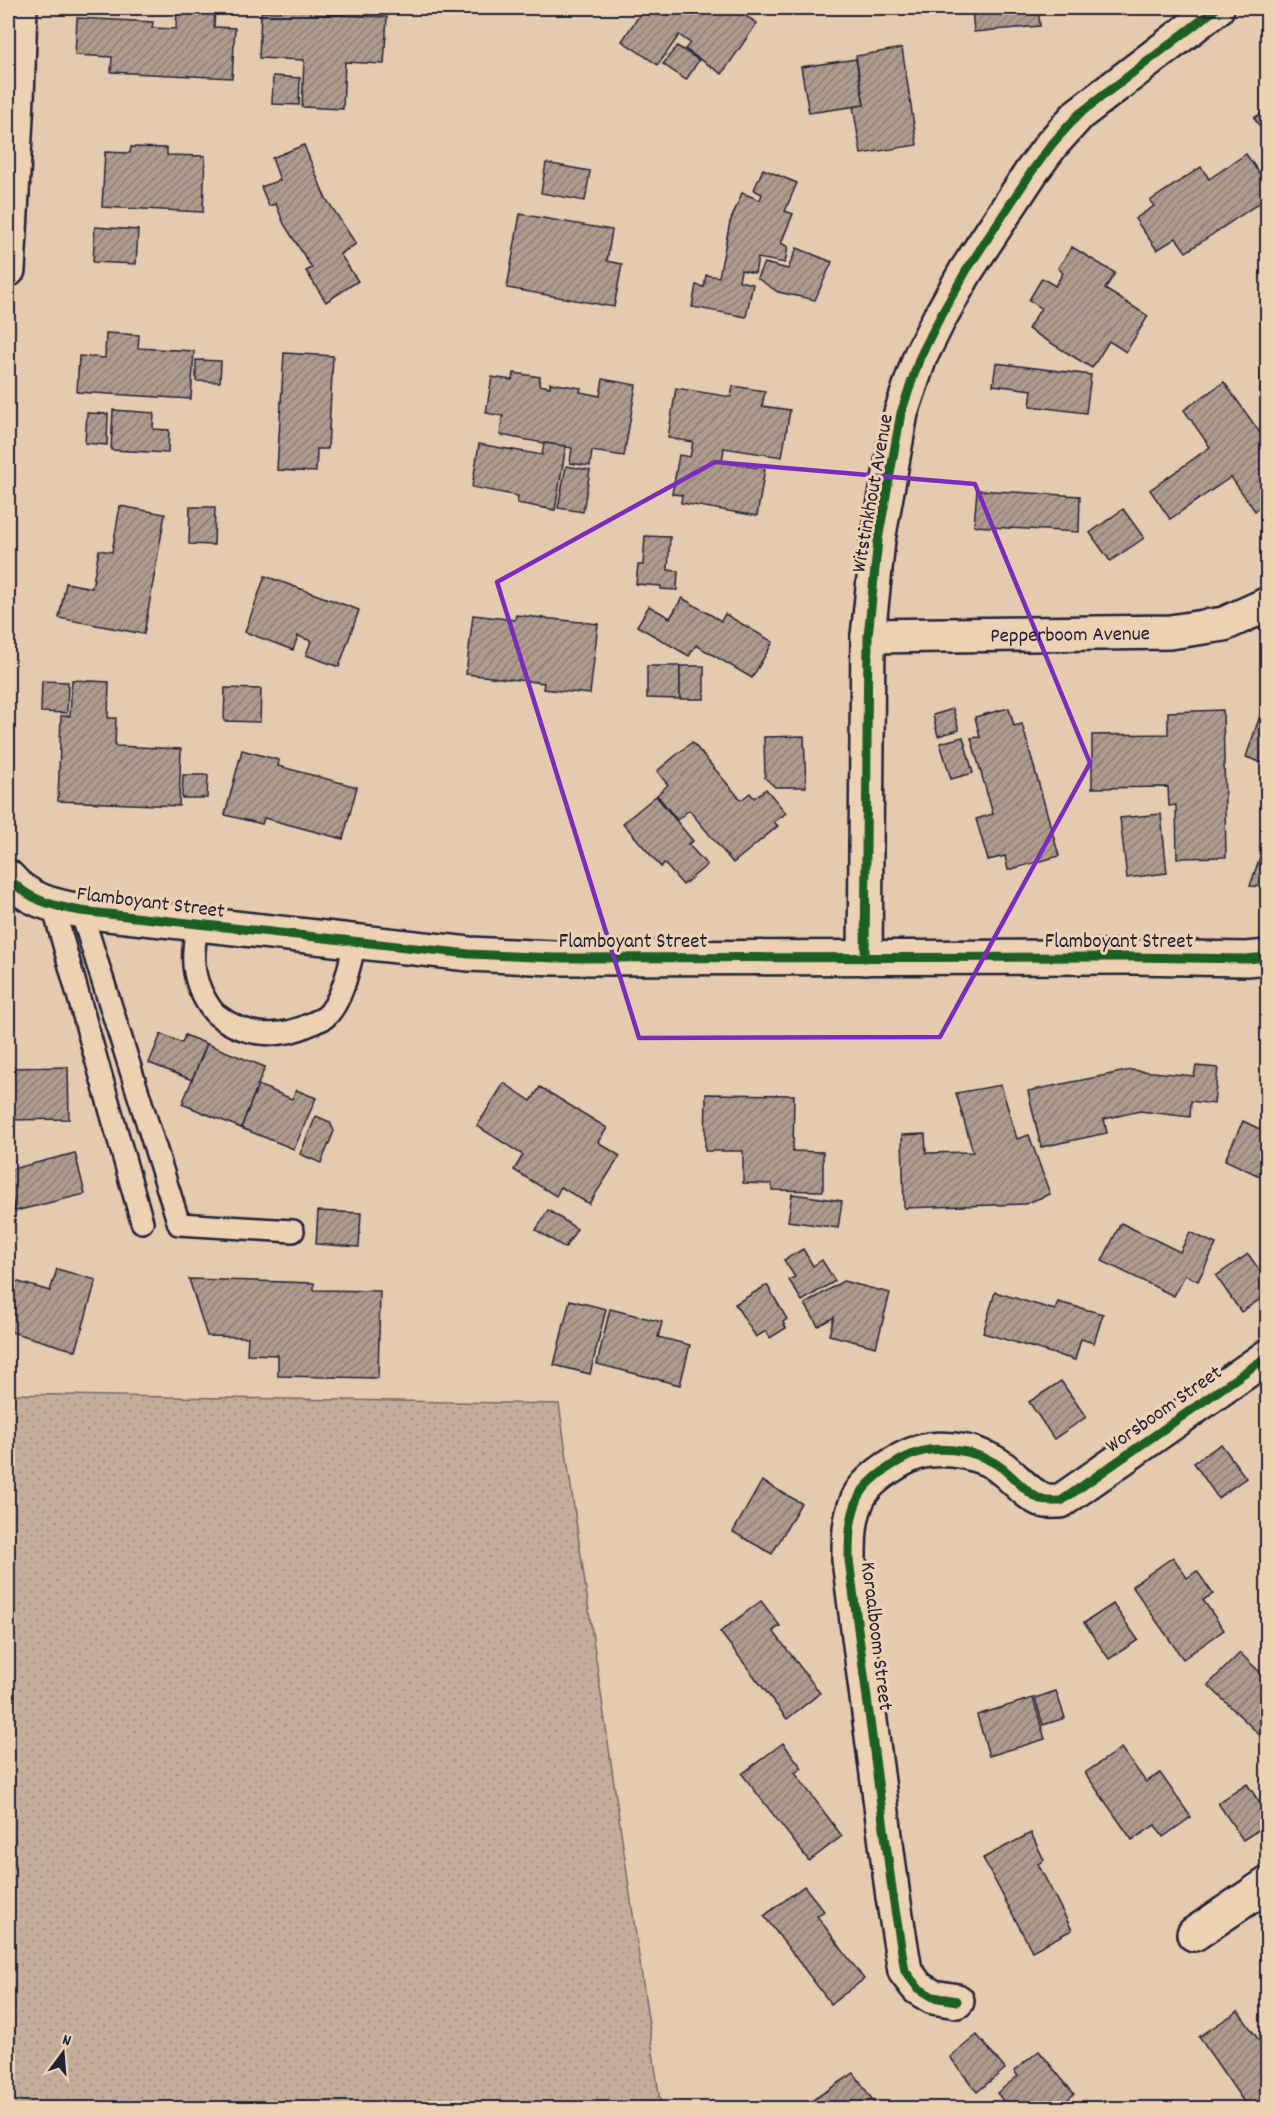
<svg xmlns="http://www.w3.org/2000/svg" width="1275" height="2116" font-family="Dekko,sans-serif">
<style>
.grass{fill:url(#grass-dots);stroke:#73686b;stroke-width:1.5}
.building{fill:url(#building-hatch);stroke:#22223b;stroke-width:1.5}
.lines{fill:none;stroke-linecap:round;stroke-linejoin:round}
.service-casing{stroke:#22223b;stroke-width:26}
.minor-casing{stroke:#22223b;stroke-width:38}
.service{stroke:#ecd1b3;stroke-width:21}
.minor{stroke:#ecd1b3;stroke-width:33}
.cycleway-casing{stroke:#ecd1b3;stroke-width:13}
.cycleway{stroke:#1b5e20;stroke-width:9}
.marked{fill:none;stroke:#7b2cbf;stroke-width:4.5;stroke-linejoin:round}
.labels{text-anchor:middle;stroke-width:6;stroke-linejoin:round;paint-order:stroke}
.street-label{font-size:21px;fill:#22223b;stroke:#ecd1b3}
</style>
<defs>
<pattern id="grass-dots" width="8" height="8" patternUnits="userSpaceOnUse" patternTransform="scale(1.5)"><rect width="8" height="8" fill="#c4ae9b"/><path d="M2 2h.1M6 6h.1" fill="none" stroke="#a89586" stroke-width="1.8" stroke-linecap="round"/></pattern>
<pattern id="building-hatch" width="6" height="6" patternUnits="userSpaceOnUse" patternTransform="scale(1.5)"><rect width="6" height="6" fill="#ae9b8e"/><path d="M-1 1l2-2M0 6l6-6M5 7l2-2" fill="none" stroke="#8d7e75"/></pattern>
</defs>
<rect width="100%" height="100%" fill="#e4caae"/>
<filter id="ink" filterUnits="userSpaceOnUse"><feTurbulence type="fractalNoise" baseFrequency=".0167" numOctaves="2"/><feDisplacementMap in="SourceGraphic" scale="12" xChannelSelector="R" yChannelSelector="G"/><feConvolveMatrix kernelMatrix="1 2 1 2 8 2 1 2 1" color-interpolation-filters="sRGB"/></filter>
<g filter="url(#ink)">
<polygon class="grass" points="8,1394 559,1404 661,2108 8,2108"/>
<g class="building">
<polygon points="177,8 215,8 214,27 235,28 232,78 111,72 112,57 75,55 77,18 153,22 152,28 176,29"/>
<polygon points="281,8 310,8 310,14 387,17 384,64 345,62 343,109 302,107 304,60 259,58 261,12 281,12"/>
<polygon points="644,8 733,8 757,23 722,74 685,49 690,43 679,35 658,65 622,41"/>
<polygon points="972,8 1038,8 1040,26 974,32"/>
<polygon points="677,46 699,60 686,80 663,64"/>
<polygon points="902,48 917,145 861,154 853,106 864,105 856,56"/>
<polygon points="856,59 864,105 809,113 801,67"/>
<polygon points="273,76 300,78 299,105 272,104"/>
<polygon points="1268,109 1268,138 1254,118"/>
<polygon points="304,145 325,197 356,244 340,254 358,281 326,302 306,271 312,268 284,224 276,204 269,206 261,187 280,180 272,158"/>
<polygon points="131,147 167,148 167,155 205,156 203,212 102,207 105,152 130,153"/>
<polygon points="1246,154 1268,186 1268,197 1186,252 1176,238 1157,250 1135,219 1154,206 1150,201 1201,167 1209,179"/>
<polygon points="546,163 590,171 585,201 541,193"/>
<polygon points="763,169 797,183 785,211 793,214 781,243 788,247 785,263 758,258 755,273 741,270 739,281 753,284 746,317 692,307 696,285 704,287 706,275 719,277 730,222 742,193 760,200 762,194 754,190"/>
<polygon points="520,214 612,230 607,261 622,264 614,307 507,288"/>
<polygon points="95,227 138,230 136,264 93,262"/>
<polygon points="1072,247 1115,273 1105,289 1148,316 1126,352 1109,341 1092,368 1028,329 1041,308 1029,300 1042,278 1055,286 1063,273 1058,268"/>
<polygon points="797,248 832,262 815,300 778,292 757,278 764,263 788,269"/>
<polygon points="106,333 139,335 138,348 194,351 191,399 77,392 79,356 105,358"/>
<polygon points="1264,347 1268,347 1268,393 1260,392"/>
<polygon points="284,353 333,356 328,449 317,449 316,472 277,470"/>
<polygon points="196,360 221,361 220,382 196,381"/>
<polygon points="996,363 1091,375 1086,413 1030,406 1032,390 993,385"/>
<polygon points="514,373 540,377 539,385 550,387 550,383 581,388 580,392 600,396 603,379 636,385 624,456 592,451 590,466 570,463 572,448 500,435 503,416 486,413 492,377 512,380"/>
<polygon points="1224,382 1268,444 1268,502 1255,511 1231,477 1170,519 1150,490 1210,447 1184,410"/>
<polygon points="733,386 765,391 762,406 790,410 782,457 724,448 722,462 765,469 757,516 681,503 682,495 672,494 679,455 690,457 693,442 668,438 676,388 731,397"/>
<polygon points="113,410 154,413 153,429 169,430 168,453 111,450"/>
<polygon points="87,413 108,414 107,445 85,443"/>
<polygon points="544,443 566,446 555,510 517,503 518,496 472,487 479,444 542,455"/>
<polygon points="566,466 590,470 583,512 558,508"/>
<polygon points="977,490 1080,496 1079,532 974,526"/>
<polygon points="120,506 165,514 144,634 59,618 66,583 92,588 99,550 112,552"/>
<polygon points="190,507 215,507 214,545 189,544"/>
<polygon points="1123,509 1144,538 1110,561 1090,533"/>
<polygon points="645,536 670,537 668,570 678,571 677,590 661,589 661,586 636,584 638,565 643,565"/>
<polygon points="265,576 359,610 339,667 306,655 311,641 298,636 293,650 245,632"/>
<polygon points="682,598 721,621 725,614 773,642 752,678 696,645 689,656 637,626 649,606 670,618"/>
<polygon points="473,615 515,620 516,615 598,624 590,694 543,689 544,683 466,674"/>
<polygon points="647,666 680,666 680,699 647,698"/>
<rect x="680" y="666" width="24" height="33"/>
<polygon points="72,680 109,682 108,718 116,718 115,746 181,749 179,806 58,801 61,716 70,716"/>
<polygon points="42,681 68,682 67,713 41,712"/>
<polygon points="225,688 261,689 260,722 224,721"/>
<polygon points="1009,708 1014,726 1022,724 1059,856 1008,870 1005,856 988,860 976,819 993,814 971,738 980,737 975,717"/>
<polygon points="953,709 959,730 938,736 933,715"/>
<polygon points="1223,710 1226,857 1177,858 1176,805 1169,806 1168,787 1092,788 1092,735 1168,734 1168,712"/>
<polygon points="1262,710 1268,712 1268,765 1246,757"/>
<polygon points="804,736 806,787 775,787 765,778 764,737"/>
<polygon points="963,737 973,773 951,779 940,743"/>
<polygon points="692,742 741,800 750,793 754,798 766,789 786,813 774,822 778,826 733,863 689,810 677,820 657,795 668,785 657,771"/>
<polygon points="242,750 279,760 278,766 357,787 343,839 264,818 262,824 225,815"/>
<polygon points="183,775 208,775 207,798 182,798"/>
<polygon points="656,796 693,841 688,844 707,865 683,885 664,863 661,867 623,823"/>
<polygon points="1161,814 1167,873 1127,878 1120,818"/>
<polygon points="1262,851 1268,853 1268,887 1250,886"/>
<polygon points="161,1034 182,1043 185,1035 207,1044 192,1080 149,1063"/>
<polygon points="207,1044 265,1067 241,1128 182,1104"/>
<polygon points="1196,1066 1218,1068 1214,1104 1191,1101 1190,1117 1140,1111 1104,1119 1107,1133 1041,1147 1028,1091 1131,1070 1194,1076"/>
<polygon points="68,1067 69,1119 8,1120 8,1068"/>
<polygon points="504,1083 531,1101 540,1087 607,1128 598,1142 620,1156 589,1204 561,1187 556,1196 514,1170 523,1155 477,1126"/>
<polygon points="258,1085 292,1099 296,1090 316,1098 294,1149 241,1128"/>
<polygon points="1001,1085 1017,1139 1029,1135 1050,1194 1025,1204 904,1208 902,1135 925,1134 926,1153 973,1152 956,1093"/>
<polygon points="706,1094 794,1095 793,1151 823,1152 823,1191 772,1190 772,1184 743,1183 743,1151 705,1151"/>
<polygon points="316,1116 330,1122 334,1131 321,1163 300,1154"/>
<polygon points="1243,1121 1268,1133 1268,1180 1225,1160"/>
<polygon points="75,1153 85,1194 15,1211 8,1182 8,1170"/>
<polygon points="792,1194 842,1201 838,1228 788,1221"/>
<polygon points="548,1210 577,1229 565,1248 536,1230"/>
<polygon points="318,1211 361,1213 359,1247 316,1244"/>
<polygon points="1121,1223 1180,1252 1190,1232 1216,1244 1198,1281 1185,1275 1174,1296 1102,1261"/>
<polygon points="803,1249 813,1266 822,1260 835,1281 802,1301 789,1280 795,1277 784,1260"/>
<polygon points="1248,1254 1268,1282 1268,1294 1241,1312 1216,1276"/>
<polygon points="57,1269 96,1280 76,1351 8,1331 8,1279 50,1291"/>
<polygon points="189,1279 314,1283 314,1290 380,1291 378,1378 278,1376 278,1355 247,1354 248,1337 207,1336"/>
<polygon points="843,1281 890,1293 876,1347 829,1335 834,1317 818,1326 805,1304"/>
<polygon points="767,1285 787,1319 783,1322 786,1328 770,1338 766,1331 756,1337 735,1304"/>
<polygon points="995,1292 1055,1310 1058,1302 1103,1314 1094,1343 1081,1339 1075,1360 983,1333"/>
<polygon points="570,1300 606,1309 590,1374 554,1365"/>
<polygon points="610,1309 662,1322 658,1337 690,1345 680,1385 597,1364"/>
<polygon points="1061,1381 1086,1417 1054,1439 1029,1402"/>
<polygon points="1221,1444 1246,1478 1218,1498 1194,1463"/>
<polygon points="762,1481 801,1503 772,1554 733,1532"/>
<polygon points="1173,1557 1187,1578 1197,1571 1213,1594 1203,1600 1224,1630 1183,1659 1132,1586"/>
<polygon points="761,1601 780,1626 773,1631 820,1693 787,1719 720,1632"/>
<polygon points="1113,1604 1138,1640 1109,1659 1084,1623"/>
<polygon points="1240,1653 1268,1680 1268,1743 1208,1685"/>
<polygon points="1056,1691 1065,1718 1043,1725 1035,1698"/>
<polygon points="1033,1698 1045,1739 989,1756 977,1715"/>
<polygon points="783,1743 802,1768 795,1773 842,1836 809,1861 742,1774"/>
<polygon points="1121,1748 1146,1782 1160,1773 1191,1817 1163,1837 1155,1825 1132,1840 1085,1773"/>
<polygon points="1247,1784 1268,1815 1268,1824 1243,1840 1218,1803"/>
<polygon points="1031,1833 1044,1860 1038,1864 1072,1930 1032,1951 983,1858"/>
<polygon points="804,1886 824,1911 817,1916 864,1979 831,2004 764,1916"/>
<polygon points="1238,2011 1268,2053 1268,2108 1248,2108 1199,2037"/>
<polygon points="977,2035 1005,2069 977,2092 950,2057"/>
<polygon points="1039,2051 1074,2094 1057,2108 1009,2108 997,2093 1018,2076 1014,2071"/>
<polygon points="854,2073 878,2108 807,2108 805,2105"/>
</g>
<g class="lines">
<defs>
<g id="service">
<polyline points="53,906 142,1222"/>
<polyline points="81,911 179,1224 293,1231"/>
<path d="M197,925C194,946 191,964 198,984C201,993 210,1010 217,1015C245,1037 280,1039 311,1024C315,1022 320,1020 324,1018C342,1004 350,964 355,942"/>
</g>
<g id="minor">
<polyline points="8,270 17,98 20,8"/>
<path id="s1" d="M868,636L1170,632L1224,624L1268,604"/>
<path d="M8,877C27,900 53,906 81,911L469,954L554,958L1132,957L1246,959L1268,957"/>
<polyline points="865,958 868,636 878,540 901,413 920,357 939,319 966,271 1032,171 1052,144 1079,114 1217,8"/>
<polyline points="1194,1934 1268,1884"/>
<path d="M957,2001L933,1997L918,1988L905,1971L893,1897L849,1560C849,1540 849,1520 857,1501C865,1479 906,1453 929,1450C949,1448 969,1451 987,1459C1009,1468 1022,1492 1042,1500C1048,1502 1055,1501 1061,1501L1268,1356"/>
</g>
</defs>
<use href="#service" class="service-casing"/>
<use href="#minor" class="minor-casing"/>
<use href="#service" class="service"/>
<use href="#minor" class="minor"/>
<defs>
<g id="cycleway">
<path d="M8,877C27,900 53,906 81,911L469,954L554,958L1132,957L1246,959L1268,957"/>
<polyline points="865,958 868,636 878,540 901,413 920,357 939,319 966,271 1032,171 1052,144 1079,114 1217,8"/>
<path d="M957,2001L933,1997L918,1988L905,1971L893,1897L849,1560C849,1540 849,1520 857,1501C865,1479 906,1453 929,1450C949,1448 969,1451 987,1459C1009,1468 1022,1492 1042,1500C1048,1502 1055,1501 1061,1501L1268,1356"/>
</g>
</defs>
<use href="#cycleway" class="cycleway-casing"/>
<use href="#cycleway" class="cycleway"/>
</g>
</g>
<path class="marked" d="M715,462L975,484L1090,763L940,1037L639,1038L497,582Z"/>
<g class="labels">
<g class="street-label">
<text transform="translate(871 493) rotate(-80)" y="7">Witstinkhout Avenue</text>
<text dy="7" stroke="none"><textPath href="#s1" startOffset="202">Pepperboom Avenue</textPath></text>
<text transform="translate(151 901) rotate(7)" y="7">Flamboyant Street</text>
<text x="633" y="947">Flamboyant Street</text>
<text x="1119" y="947">Flamboyant Street</text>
<text transform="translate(1163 1408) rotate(-35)" y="7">Worsboom Street</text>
<text transform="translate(878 1636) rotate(83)" y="7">Koraalboom Street</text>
</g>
</g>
<rect width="1275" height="2116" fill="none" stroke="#ecd1b3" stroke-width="30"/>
<rect x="15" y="15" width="1245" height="2086" fill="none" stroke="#22223b" stroke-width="2" filter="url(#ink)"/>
<g transform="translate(63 2053) rotate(16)" stroke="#ecd1b3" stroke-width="4.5" paint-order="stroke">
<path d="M0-4.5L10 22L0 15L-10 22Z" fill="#22223b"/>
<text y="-9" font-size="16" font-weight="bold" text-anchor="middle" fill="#22223b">N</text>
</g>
</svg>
